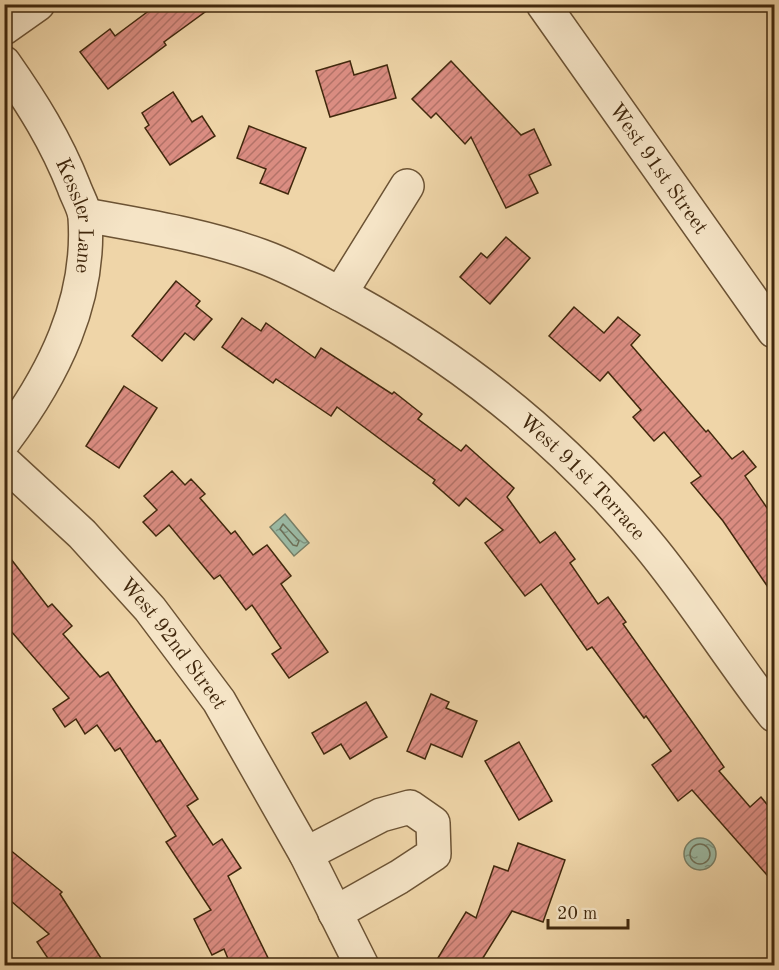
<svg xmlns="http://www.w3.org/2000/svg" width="779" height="970" font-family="'Old Standard TT',serif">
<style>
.water{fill:url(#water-ripples);stroke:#777f67;stroke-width:1.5}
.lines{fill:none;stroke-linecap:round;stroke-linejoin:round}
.shore{stroke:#6e7058;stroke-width:1.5}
.building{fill:url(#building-hatch);stroke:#41280d;stroke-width:1.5}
.minor-casing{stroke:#6c5334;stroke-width:36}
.minor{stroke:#f5e4c6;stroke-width:33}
.labels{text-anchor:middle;stroke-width:4.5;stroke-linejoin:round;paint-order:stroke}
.street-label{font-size:21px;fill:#41280d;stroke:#f5e4c6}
</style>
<defs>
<pattern id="water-ripples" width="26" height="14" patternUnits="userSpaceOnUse" patternTransform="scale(1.5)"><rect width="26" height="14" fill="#9bb9a3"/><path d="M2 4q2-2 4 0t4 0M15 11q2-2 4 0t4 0" fill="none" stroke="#809683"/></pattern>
<pattern id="building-hatch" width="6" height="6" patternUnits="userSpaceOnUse" patternTransform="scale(1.5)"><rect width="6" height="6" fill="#db8d82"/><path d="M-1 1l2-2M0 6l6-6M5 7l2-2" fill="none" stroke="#b37369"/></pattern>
</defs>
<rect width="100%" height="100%" fill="#efd5a8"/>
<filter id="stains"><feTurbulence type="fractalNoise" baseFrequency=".00333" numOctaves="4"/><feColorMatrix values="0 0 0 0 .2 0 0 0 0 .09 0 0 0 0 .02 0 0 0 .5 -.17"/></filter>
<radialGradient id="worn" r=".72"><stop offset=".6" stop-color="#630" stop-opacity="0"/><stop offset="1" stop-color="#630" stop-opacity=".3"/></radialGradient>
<g class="water">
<polygon points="285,514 309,543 294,556 270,527"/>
<circle cx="700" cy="854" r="16"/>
</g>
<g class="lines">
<g class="shore">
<polygon points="283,524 299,541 297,546 293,545 280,529"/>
<circle cx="700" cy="854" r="10"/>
</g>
</g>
<g class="building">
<polygon points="158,4 216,4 164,42 166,45 108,89 80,52 110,29 115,36"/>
<polygon points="350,61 354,75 387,65 396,98 330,117 316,71"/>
<polygon points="451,61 521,135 534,129 551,165 529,175 538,193 506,208 471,137 465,144 436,113 431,118 412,99"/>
<polygon points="173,92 192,122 202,116 215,136 170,165 145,128 149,125 142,113"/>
<polygon points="249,126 306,148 288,194 260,183 266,169 237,158"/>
<polygon points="506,237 530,258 490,304 460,277 481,253 487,258"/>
<polygon points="176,281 200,301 196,306 212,319 194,340 185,333 162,361 132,336"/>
<polygon points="574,307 604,333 618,317 640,335 631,345 706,432 708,430 732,459 743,451 756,467 745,476 774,518 774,596 723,521 691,483 701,476 664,432 654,441 633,417 641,410 608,372 600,381 549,336"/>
<polygon points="242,318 261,331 266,323 315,358 321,348 392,394 394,392 422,414 418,419 461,451 466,445 514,488 507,497 540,543 555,532 575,559 570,563 598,604 608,597 626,622 623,624 724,767 719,771 750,807 761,797 774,813 774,883 692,790 678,801 652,765 671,751 646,716 644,718 592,647 587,650 541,584 525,596 485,543 503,530 466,498 459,506 433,483 435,480 337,407 331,416 276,379 273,383 222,347"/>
<polygon points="124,386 157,408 119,468 86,446"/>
<polygon points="172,471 185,485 191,479 205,494 200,498 231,534 235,531 253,555 267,545 291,576 281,584 328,652 289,678 272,654 281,648 252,605 246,610 220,575 214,579 169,525 156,536 143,522 157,510 144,496"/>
<polygon points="4,550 48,607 52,604 72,626 63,634 100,677 108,672 156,742 160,740 198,799 187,806 213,845 222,839 241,868 228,876 272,966 231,966 224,949 212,955 194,919 211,910 166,842 176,836 120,748 115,751 97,725 85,734 76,719 65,727 53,709 69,698 4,623"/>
<polygon points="431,694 449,702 446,708 477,721 462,757 431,744 425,759 407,751"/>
<polygon points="366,702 387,737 350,759 341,744 324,754 312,733"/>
<polygon points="519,742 552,801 519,820 485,761"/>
<polygon points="518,843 565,860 543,922 512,911 478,966 433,966 466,912 476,918 494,866 508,871"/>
<polygon points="4,845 62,892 60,894 106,966 53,966 37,942 49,934 4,895"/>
</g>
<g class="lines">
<defs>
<g id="minor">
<path id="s1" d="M543,4L774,331"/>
<polyline points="4,28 38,4"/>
<path id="s2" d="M4,63C32,103 56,141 74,187C77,196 84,207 85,217C91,301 53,376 4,441"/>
<path id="s3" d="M85,215C144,226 204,235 261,256C294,268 325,286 355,302C467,364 566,445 647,543C693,598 730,659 774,715"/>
<polyline points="340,294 407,186"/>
<path id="s4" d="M4,462L82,534L150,609L219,701L306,854L362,966"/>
<polyline points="306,854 381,815 410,807 433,823 434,854 399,877 335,913"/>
</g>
</defs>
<use href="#minor" class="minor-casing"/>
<use href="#minor" class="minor"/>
</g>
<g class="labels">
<g class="street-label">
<text dy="7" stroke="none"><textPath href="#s1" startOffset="201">West 91st Street</textPath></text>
<text dy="7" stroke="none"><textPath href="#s2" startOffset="172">Kessler Lane</textPath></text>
<text dy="7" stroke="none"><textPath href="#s3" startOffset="574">West 91st Terrace</textPath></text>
<text dy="7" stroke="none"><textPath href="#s4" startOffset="249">West 92nd Street</textPath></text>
</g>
</g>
<rect width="779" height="970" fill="none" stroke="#efd5a8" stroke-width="24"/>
<rect x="6" y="6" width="767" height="958" fill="none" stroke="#41280d" stroke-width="3"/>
<rect x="12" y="12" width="755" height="946" fill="none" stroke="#41280d" stroke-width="1.5"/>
<path d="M548 919v9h80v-9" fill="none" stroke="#41280d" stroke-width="3"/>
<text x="557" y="919" font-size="18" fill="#41280d" stroke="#f5e4c6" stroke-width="4.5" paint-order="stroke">20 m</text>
<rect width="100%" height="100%" filter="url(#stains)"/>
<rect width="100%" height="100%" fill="url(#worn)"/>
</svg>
